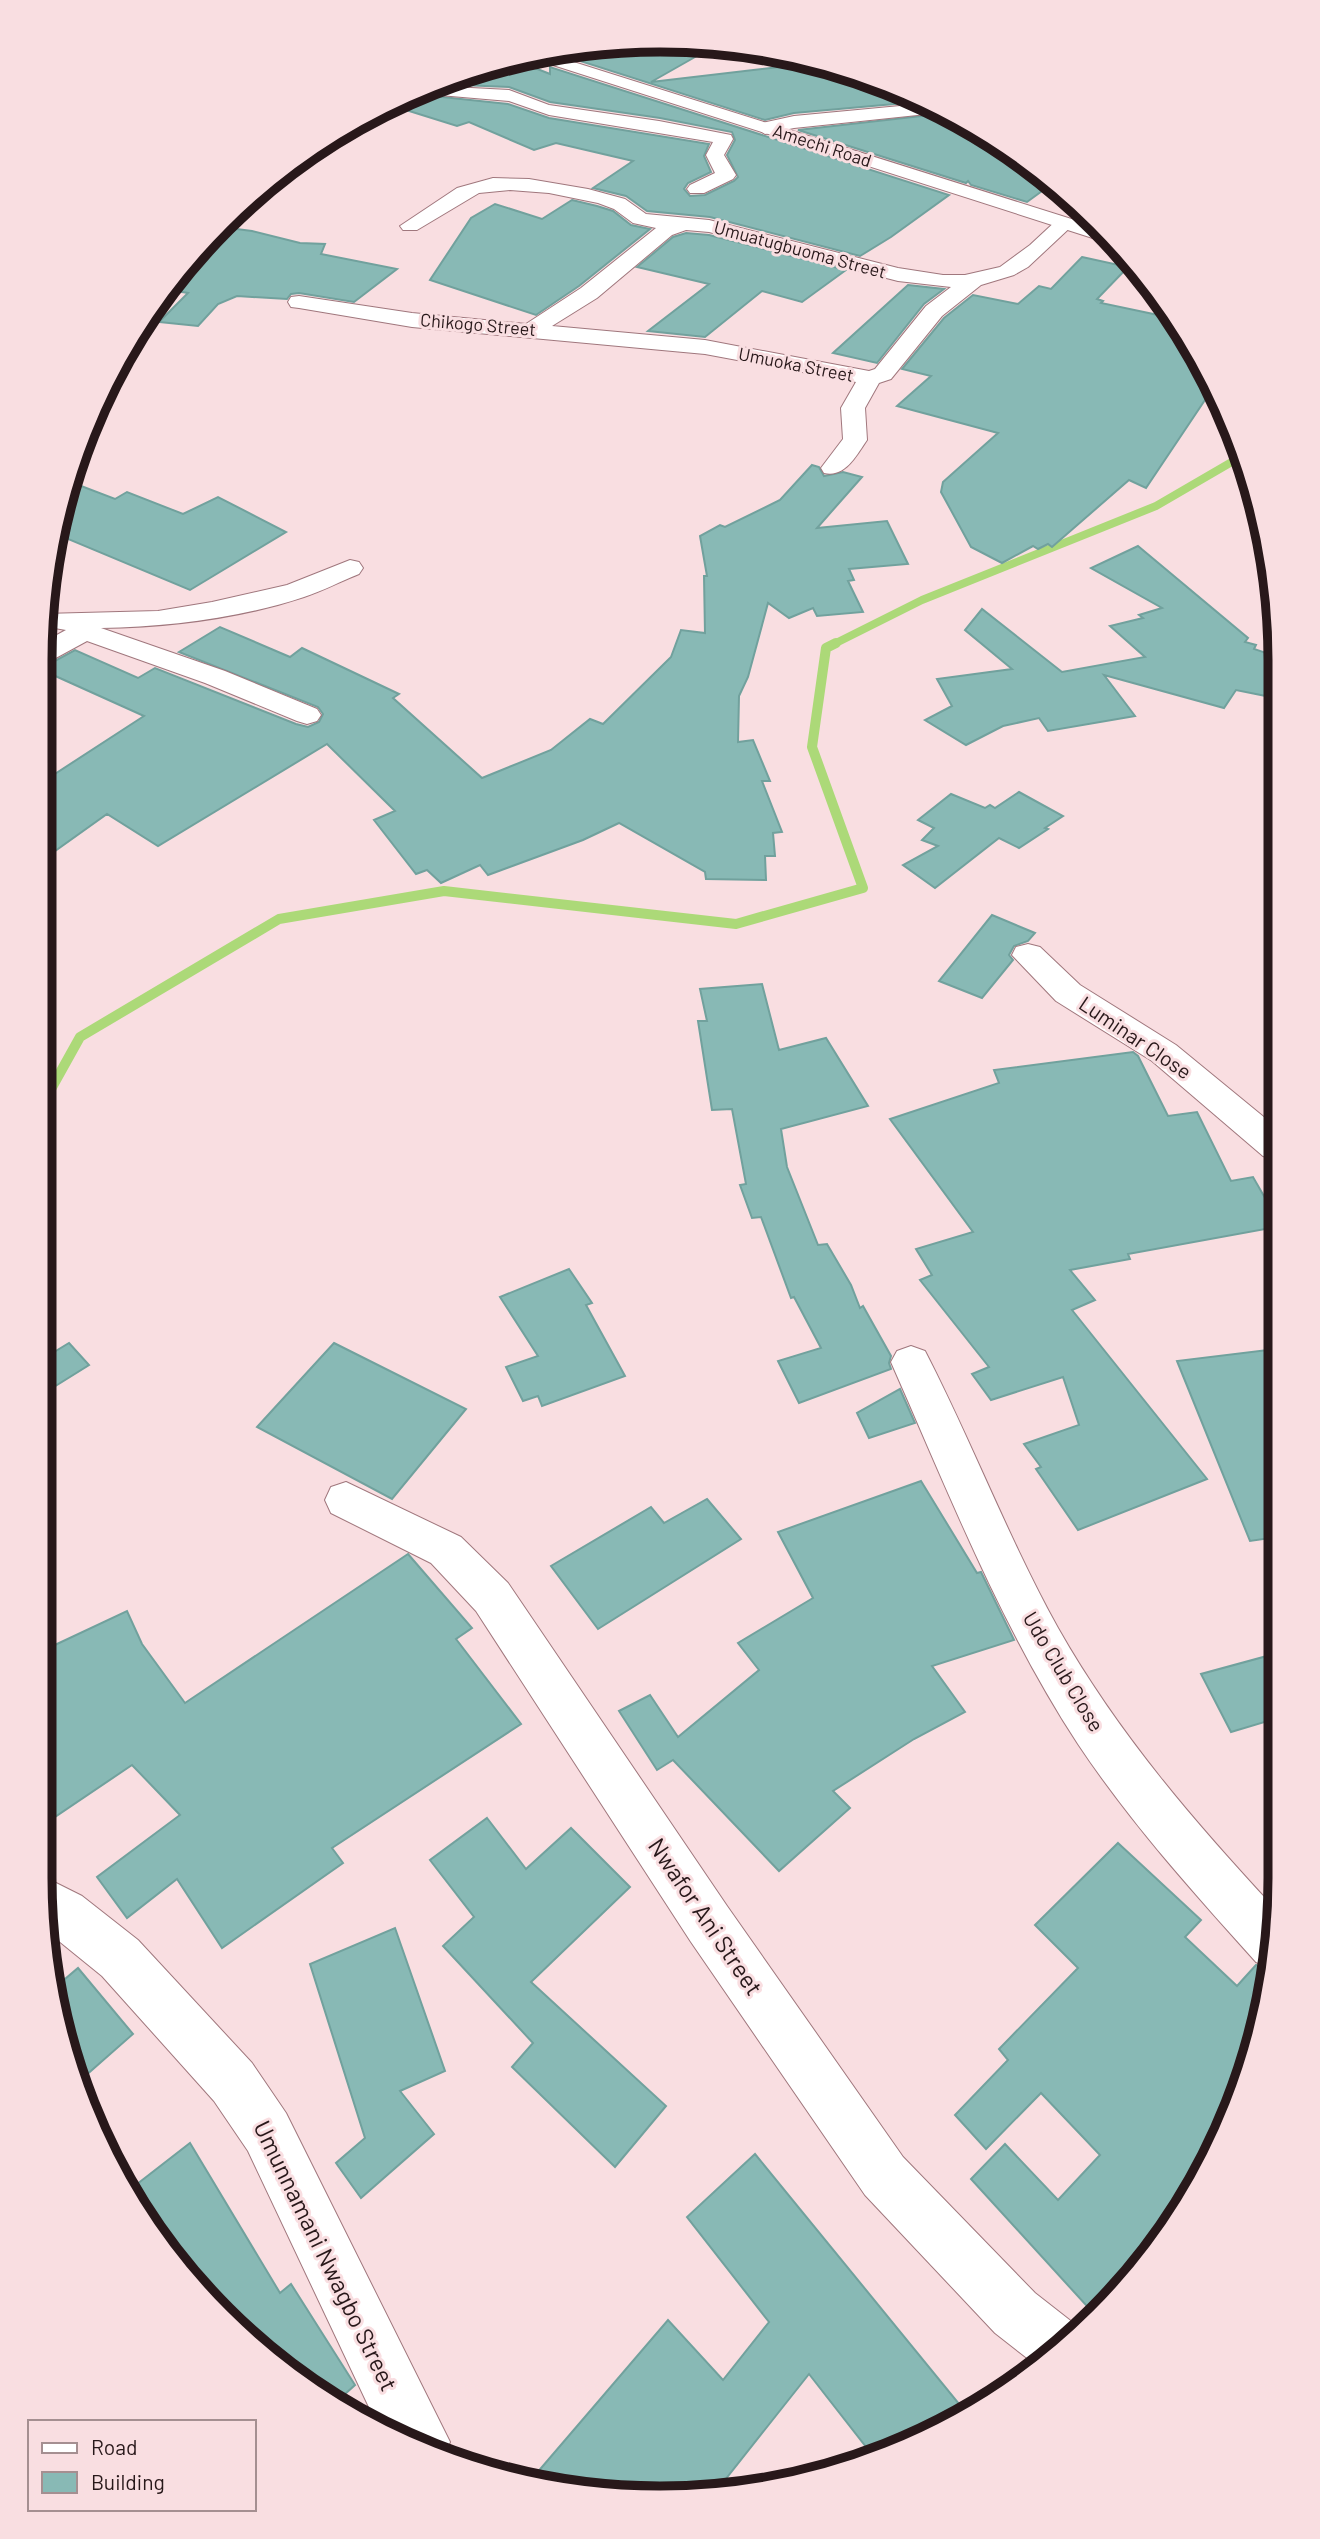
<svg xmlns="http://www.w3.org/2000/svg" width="1320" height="2539" font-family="Barlow,sans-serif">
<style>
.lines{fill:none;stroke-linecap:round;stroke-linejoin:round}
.stream-far1{stroke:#acd978;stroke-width:8}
.stream{stroke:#acd978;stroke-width:10}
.building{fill:#88b9b5;stroke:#71a19d;stroke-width:2}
.street-casing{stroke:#a0777d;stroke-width:2}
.secondary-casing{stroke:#a0777d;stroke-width:2}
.street{fill:#fff;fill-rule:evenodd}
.secondary{fill:#fff;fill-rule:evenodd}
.labels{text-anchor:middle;stroke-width:6;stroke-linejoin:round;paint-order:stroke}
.far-street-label{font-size:18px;fill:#28181a;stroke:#f9dee1}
.street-label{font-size:21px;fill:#28181a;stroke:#f9dee1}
.near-street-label{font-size:24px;fill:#28181a;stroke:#f9dee1}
.rim{fill:none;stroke:#28181a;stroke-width:9}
</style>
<rect width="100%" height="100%" fill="#f9dee1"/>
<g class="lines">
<polyline class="stream-far1" points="832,645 922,600 1156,506 1242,456"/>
<polyline class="stream" points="41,1107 80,1037 279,919 444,891 736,924 863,888 812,747 826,648 836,643"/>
</g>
<g class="building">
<polygon points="701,42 718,44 651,82 823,62 838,68 861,88 884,85 906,103 794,113 765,120 552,52 580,46"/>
<polygon points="517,61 550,74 550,67 949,195 891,237 860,256 710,217 647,211 626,196 593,188 633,161 556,143 534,150 469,122 457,126 390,105 414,94 508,104 549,118 709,144 704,156 711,172 688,183 684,189 690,196 705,195 734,181 738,177 727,155 735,140 732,132 660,118 550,102 509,87 438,84 460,74 468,77"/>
<polygon points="948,113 1053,183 1027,202 971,185 968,181 966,183 798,130"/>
<polygon points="572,200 597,206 613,211 631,225 650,229 579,286 536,315 430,280 471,218 495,204 542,219"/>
<polygon points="221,227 252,231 300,243 325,244 321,254 397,269 354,302 299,293 291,294 287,299 237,296 218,304 198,326 159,322 188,293 164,289 169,282"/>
<polygon points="686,233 709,235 846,270 802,302 762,291 705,337 648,331 709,284 637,267 673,237"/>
<polygon points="1082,257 1128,267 1097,299 1103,301 1101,303 1172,318 1213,388 1146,488 1129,480 1052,547 1048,544 1038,549 1033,546 1002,563 971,547 941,492 943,482 998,433 897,406 931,376 902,369 944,318 973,295 1018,304 1039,286 1051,289"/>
<polygon points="908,285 944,289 924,304 877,363 833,353"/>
<polygon points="812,465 819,467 824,476 843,472 862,477 817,528 887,521 908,564 849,569 854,580 848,581 863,612 817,616 813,608 789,618 768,603 748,677 739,696 738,742 753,740 770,781 762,781 782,832 773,833 775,856 765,856 766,880 706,879 705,872 619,823 583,840 488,875 480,865 441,883 427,870 416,874 374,820 395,811 327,744 158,846 107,814 41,861 41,783 144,716 42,670 42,665 53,662 75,650 138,678 155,668 296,724 308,727 319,722 323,714 318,707 179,652 220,627 290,657 302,648 399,694 393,698 482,778 551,750 590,719 603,724 671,657 681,630 705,633 704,576 707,576 700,536 720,525 725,527 780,500"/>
<polygon points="68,481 115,499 127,492 183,514 218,497 286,532 190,590 56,534 61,500"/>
<polygon points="1138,546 1248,638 1245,642 1256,645 1254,649 1275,656 1275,671 1266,696 1236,690 1224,708 1104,675 1135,716 1048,731 1039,718 1003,726 966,745 925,720 952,706 937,679 1012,669 965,630 982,609 1062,672 1145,657 1110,626 1143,618 1139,615 1162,608 1091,568"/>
<polygon points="1019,792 1063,816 1045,828 1048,829 1019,848 999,838 935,888 903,865 938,846 922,840 934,828 918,820 951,794 985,808 990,805 995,808"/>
<polygon points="992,915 1035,933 1028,941 1014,946 1009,955 1013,960 982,998 939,981"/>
<polygon points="762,984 779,1050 826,1038 868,1106 781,1129 787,1167 818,1245 827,1244 851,1285 860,1308 863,1306 891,1356 889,1363 891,1369 799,1403 778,1361 821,1348 794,1297 791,1298 761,1217 752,1218 740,1185 746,1184 732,1109 712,1110 698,1021 707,1021 700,989"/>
<polygon points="1133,1052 1138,1056 1168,1116 1197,1112 1231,1181 1253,1177 1276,1217 1276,1227 1128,1254 1130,1259 1070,1270 1095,1300 1072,1310 1207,1479 1078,1530 1036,1469 1041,1467 1024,1444 1079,1425 1063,1377 991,1400 972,1374 989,1367 920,1280 932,1275 916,1249 973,1232 890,1119 999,1083 994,1070"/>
<polygon points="569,1269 592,1303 586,1305 625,1376 542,1406 538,1396 523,1401 506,1367 538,1356 500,1297"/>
<polygon points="69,1343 89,1365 41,1395 41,1360"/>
<polygon points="334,1343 466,1409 392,1499 257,1427"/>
<polygon points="1277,1349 1277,1537 1250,1541 1177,1361"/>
<polygon points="900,1389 915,1423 869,1438 857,1413"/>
<polygon points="921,1481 977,1573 981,1572 1014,1640 932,1666 965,1712 914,1739 833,1791 850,1808 779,1871 673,1760 657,1770 619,1711 650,1695 678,1737 759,1670 738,1643 813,1598 778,1532"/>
<polygon points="707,1499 741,1539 598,1629 551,1566 651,1507 664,1523"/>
<polygon points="408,1554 472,1628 456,1639 521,1724 332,1848 343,1863 222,1948 177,1879 127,1918 97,1877 180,1815 132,1765 40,1827 40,1652 127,1611 142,1644 185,1703"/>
<polygon points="1278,1653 1278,1718 1231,1732 1201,1674"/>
<polygon points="487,1818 526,1869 571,1828 630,1887 531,1982 666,2106 615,2167 512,2067 533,2043 443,1946 474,1917 430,1860"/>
<polygon points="1118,1843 1201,1920 1185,1937 1237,1986 1256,1965 1270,1970 1259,2040 1216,2153 1153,2254 1096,2316 971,2179 1005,2144 1058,2200 1100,2155 1041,2093 986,2149 955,2115 1008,2060 999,2049 1078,1968 1035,1925"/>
<polygon points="395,1928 445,2071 400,2091 434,2134 361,2198 336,2163 365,2138 310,1964"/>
<polygon points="78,1968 133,2034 76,2084 58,1985"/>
<polygon points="190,2143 280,2293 291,2284 355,2385 335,2403 316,2395 169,2257 132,2188"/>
<polygon points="755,2154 964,2410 898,2451 874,2457 809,2374 713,2495 701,2497 530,2481 668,2320 723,2380 769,2322 687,2217"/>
</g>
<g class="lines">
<defs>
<g id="street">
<polygon points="433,86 509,90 549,105 659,121 731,135 733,139 724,155 736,175 733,179 704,193 690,193 687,189 690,185 715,173 706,155 713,142 549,115 509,101 416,93"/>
<polygon points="932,103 946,112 794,128 765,134 756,128 758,124 794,116"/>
<path d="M493,178L529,179L588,189L625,199L646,214L709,220L898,268L943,275H965L1000,267L1030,245L1058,219H1072L1075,223L1028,267L1014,275L981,285L942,316L891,379L879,383L865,408L867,440C856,456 845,478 824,473L821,468L843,439L841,408L856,382L705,354L412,327L299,308L291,307L288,302L291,297L299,296L412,313L526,324L581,288L656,228L633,223L614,209L598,203L549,193L510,190L479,193L417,230H403L400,226L457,188ZM686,230L709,232L898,281L951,287L926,306L875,369L869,371L705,340L552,326L597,298L672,235Z"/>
<path d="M350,560L359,562L363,568L359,574C341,581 323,591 304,597C241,618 168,627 101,628L225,671L317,709L321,715L317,721L307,724L297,721L205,683L87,641L52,660L42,662V643L66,630L43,626V614L158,611L212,602L287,585Z"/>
<polygon points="1028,944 1040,947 1080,985 1176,1045 1276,1127 1276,1160 1263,1156 1152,1061 1056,1001 1012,955 1016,947"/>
<path d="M911,1346L925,1351C972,1442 1008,1538 1058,1628C1118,1734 1196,1824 1278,1912L1270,1968L1256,1962C1193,1892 1130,1822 1078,1744C1000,1625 948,1491 891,1362L897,1351Z"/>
<polygon points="346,1482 461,1537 508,1583 727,1906 903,2157 1035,2293 1081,2329 1069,2345 1036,2365 995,2333 865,2195 691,1942 476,1611 431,1563 331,1513 325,1500 331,1487"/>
<polygon points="44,1877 82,1896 138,1940 252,2063 286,2113 450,2442 445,2453 376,2422 248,2151 214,2101 102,1976 49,1933 40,1879"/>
</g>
<polygon id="secondary" points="545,53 1100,228 1113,242 1102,241 528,57"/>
</defs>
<use href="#street" class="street-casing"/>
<use href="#secondary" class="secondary-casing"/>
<use href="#street" class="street"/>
<use href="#secondary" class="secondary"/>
</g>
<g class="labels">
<g class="far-street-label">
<text transform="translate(822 146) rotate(18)" y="6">Amechi Road</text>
<text transform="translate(800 250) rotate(15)" y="6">Umuatugbuoma Street</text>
<text transform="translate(478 325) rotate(5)" y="6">Chikogo Street</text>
<text transform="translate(796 365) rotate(11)" y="6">Umuoka Street</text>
</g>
<g class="street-label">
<text transform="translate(1135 1038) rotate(34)" y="7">Luminar Close</text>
<text transform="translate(1063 1672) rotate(59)" y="7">Udo Club Close</text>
</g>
<g class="near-street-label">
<text transform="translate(705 1917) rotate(56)" y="8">Nwafor Ani Street</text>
<text transform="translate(325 2256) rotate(64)" y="8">Umunnamani Nwagbo Street</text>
</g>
</g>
<path d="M0 0H1320V2539H0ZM660 52H660A608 608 0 0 1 1268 660V1878A608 608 0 0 1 660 2486H660A608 608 0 0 1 52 1878V660A608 608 0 0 1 660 52Z" fill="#f9dee1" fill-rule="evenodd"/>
<path class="rim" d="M660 52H660A608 608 0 0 1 1268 660V1878A608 608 0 0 1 660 2486H660A608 608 0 0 1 52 1878V660A608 608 0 0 1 660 52Z"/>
<rect x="28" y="2420" width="228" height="91" fill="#f9dee1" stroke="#a58f91" stroke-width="2"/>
<rect x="42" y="2443" width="35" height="10" fill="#ffffff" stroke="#a58f91" stroke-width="2"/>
<text x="91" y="2455" font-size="21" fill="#28181a">Road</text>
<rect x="42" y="2472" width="35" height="21" fill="#88b9b5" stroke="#a58f91" stroke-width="2"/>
<text x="91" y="2490" font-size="21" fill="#28181a">Building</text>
</svg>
